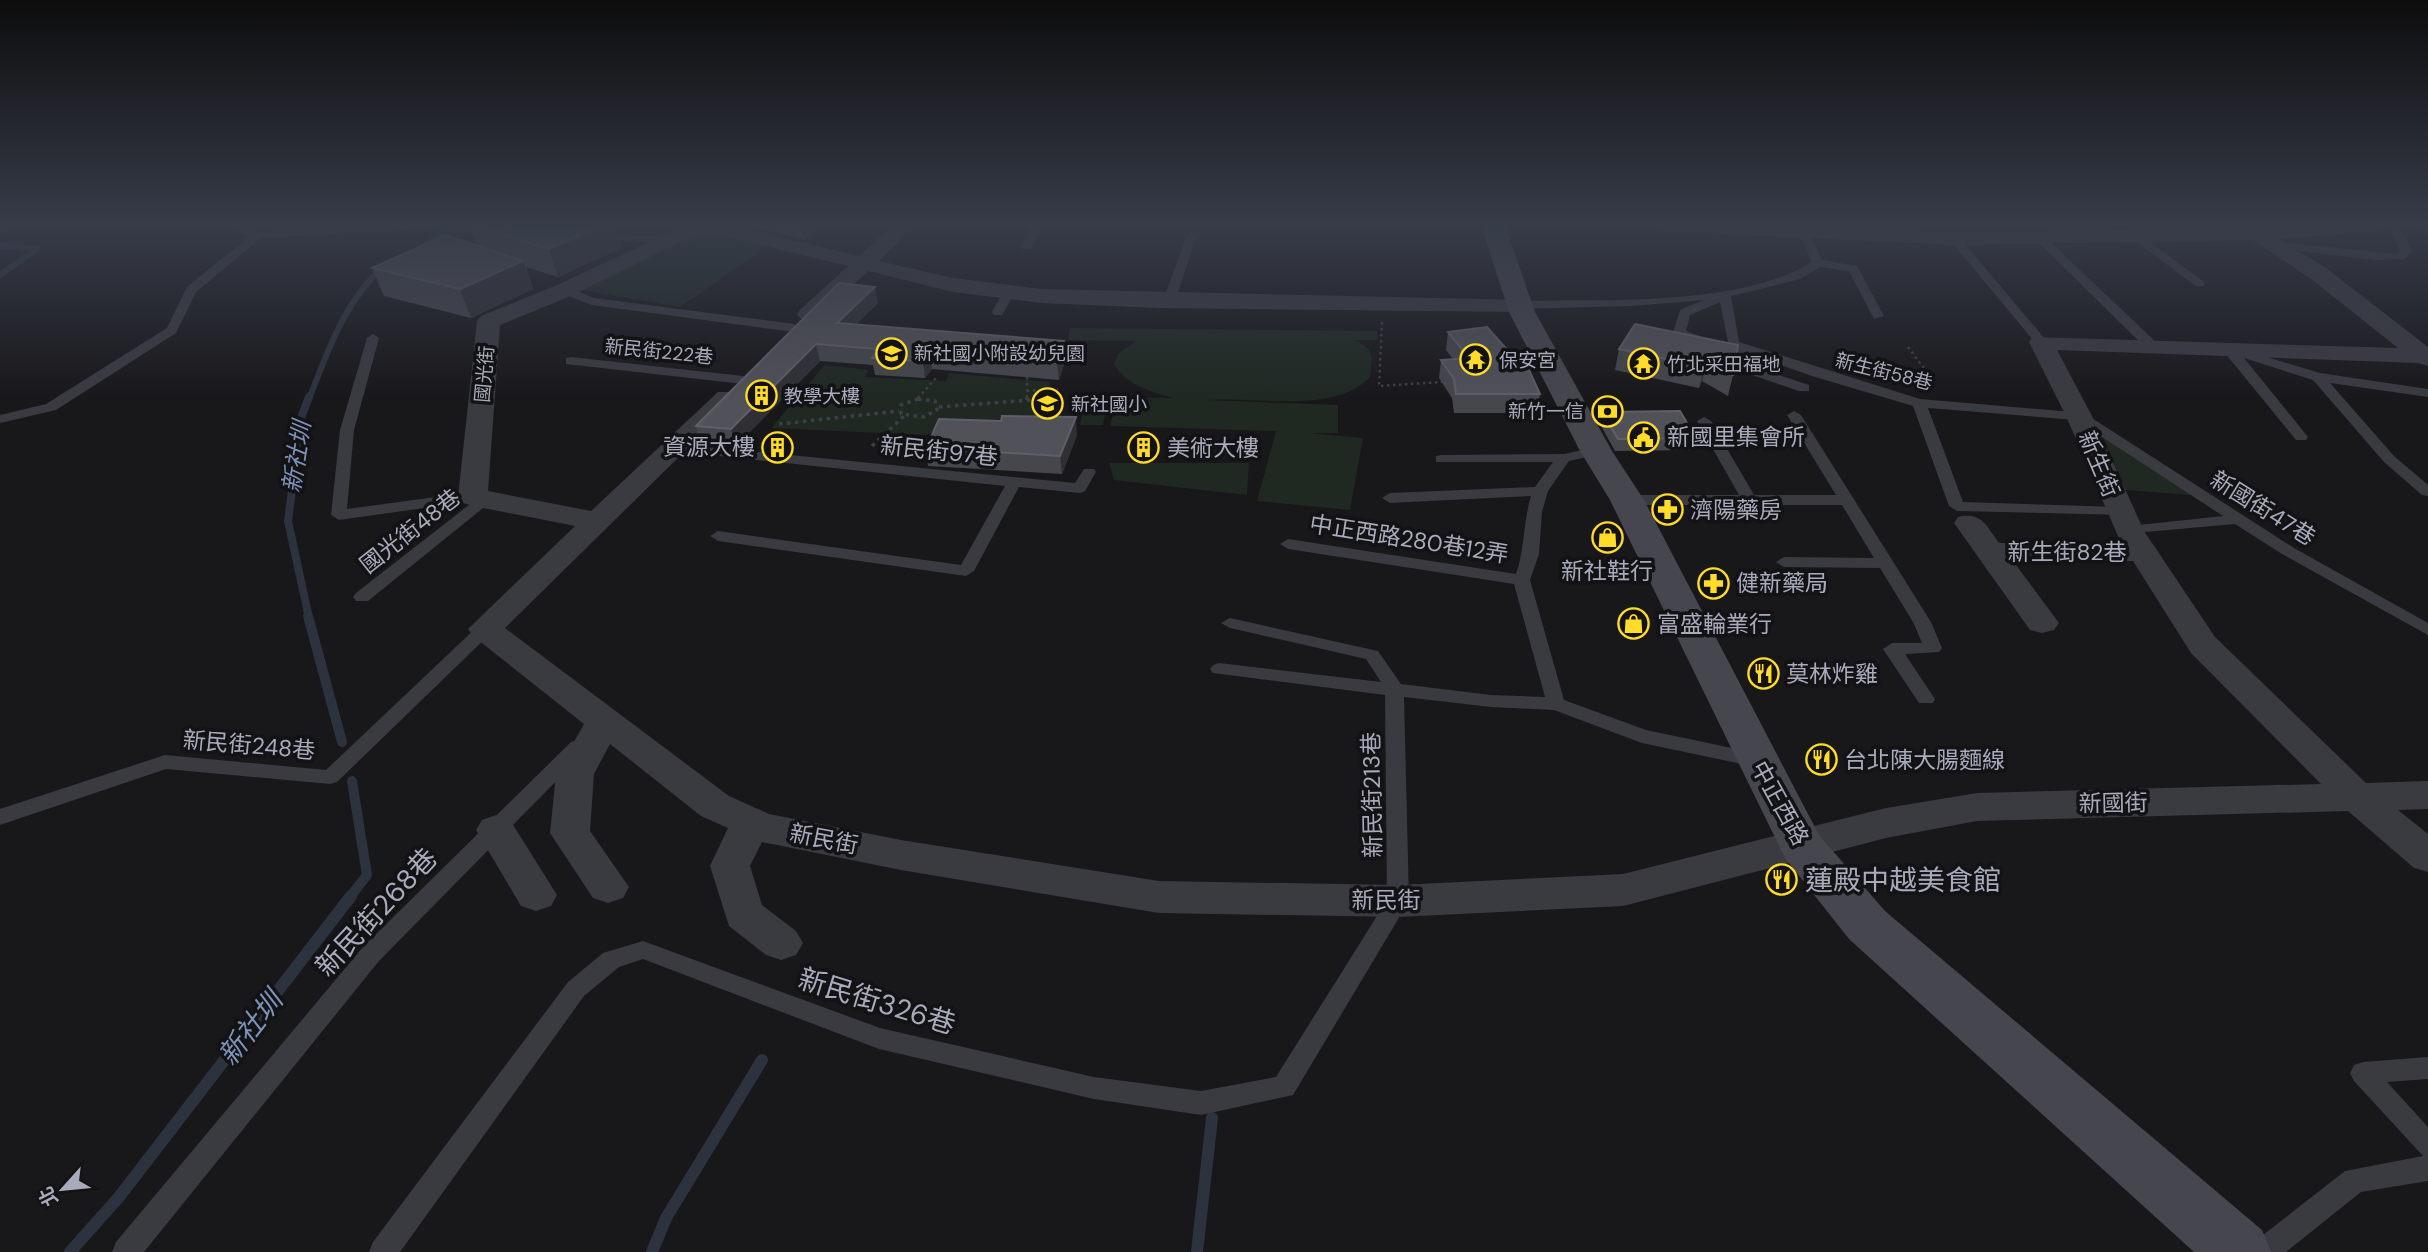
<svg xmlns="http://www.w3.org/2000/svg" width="2428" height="1252" font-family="'DM Sans','Noto Sans TC',sans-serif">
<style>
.green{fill:#1f2821}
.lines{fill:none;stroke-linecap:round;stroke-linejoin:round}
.stream-far3{stroke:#2c333f;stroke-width:6}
.stream-far2{stroke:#2c333f;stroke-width:8}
.stream-far1{stroke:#2c333f;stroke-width:10}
.stream{stroke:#2c333f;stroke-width:12}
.path-far1{stroke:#3e3f46;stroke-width:2.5;stroke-dasharray:2.5 3.5;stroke-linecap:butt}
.path{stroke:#3e3f46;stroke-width:3.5;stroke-dasharray:3.5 4.5;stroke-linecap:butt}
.service{fill:#3a3a41;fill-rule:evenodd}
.minor{fill:#3a3a41;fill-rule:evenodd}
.secondary{fill:#46464f;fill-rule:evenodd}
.wall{fill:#46474d}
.shaded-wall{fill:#2f2f34}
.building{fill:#515159;stroke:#5e5f68;stroke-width:2}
.labels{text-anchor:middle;stroke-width:7;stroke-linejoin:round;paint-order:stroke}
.far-street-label{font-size:19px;fill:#a8abbb;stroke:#131215}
.far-poi-label{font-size:19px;fill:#a8abbb;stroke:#131215;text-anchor:start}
.poi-label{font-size:23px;fill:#a8abbb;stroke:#131215;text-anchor:start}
.street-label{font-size:23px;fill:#a8abbb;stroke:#131215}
.water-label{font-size:24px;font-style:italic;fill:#7d92b8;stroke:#131215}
.near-poi-label{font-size:28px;fill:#a8abbb;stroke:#131215;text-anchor:start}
.near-street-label{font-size:28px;fill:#a8abbb;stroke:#131215}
.near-water-label{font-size:28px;font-style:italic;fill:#7d92b8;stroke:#131215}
</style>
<rect width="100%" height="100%" fill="#18171a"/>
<g class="green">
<polygon points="709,231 768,246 680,307 576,289 656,250"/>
<path d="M1070,328L1377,331L1378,340H1354C1374,349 1373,356 1370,377C1334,415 1256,396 1208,400L1338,405V433H1309L1363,438L1350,510L1257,501L1276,431L1110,426L1117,397L1173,398C1149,391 1128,386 1114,364L1118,354L1136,341L1068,340Z"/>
<polygon points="825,365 869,370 865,377 946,381 949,373 1050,382 1043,417 971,421 925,435 771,428"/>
<polygon points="1086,398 1108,398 1103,425 1080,425"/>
<polygon points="2103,437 2191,495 2125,490"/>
<polygon points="1109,463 1249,463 1247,495 1114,480"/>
</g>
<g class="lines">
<g class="stream-far3">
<polyline points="0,231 8,225"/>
<polyline points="0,246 38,248 0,275"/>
<polyline points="420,248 445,233 447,225"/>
<path d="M309,399C328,351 344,302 383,267"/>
</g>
<polyline class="stream-far2" points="309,618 288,521 302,415 309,397"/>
<g class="stream-far1">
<polyline points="308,616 342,742"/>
<polyline points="350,897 367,875 352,781"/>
</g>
<g class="stream">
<polyline points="70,1252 119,1197 351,896"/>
<polyline points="652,1252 666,1218 762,1060"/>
<polyline points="1197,1252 1212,1118"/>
</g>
<g class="path-far1">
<polyline points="1382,322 1379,386 1442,382"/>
<polyline points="1908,347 1936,385"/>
<polyline points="1027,377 1027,399"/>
<polyline points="1027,391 1058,389"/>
<polyline points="918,398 937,377"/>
<polyline points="1048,399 1057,398"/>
</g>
<g class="path">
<polyline points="1027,397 1027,400"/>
<polygon points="918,399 935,401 937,410 923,417 901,414 901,405"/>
<polyline points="939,407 1057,398"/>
<polyline points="779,424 899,411"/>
<polyline points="872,446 904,416"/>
<polyline points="901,449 932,439"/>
</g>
<g class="service">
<polygon points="222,225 239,225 259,232 376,225 450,225 494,230 499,233 494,236 424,229 261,238 196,292 176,333 56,410 0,423 0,415 46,404 167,328 187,287 250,236"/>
<polygon points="1033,225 1044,225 1030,249 1022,249 1020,247"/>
<polygon points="2388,225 2399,225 2412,251 2405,259 2376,260 2268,247 2262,244 2268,241 2398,254 2400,251"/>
<path d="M1803,228L1808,231L1822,260L1857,266L1884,316L1874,319L1849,271L1820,267L1800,279L1731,296L1739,342L1920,399L2084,413L2294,548L2428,623V635L2282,554L2235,524L2123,534L2121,531L2123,528L2129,526L2223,516L2076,420L1928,408L1963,502L2120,507L2128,512L2126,515L1957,511L1949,506L1913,406L1812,376L1729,347L1720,302L1690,315L1686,331L1752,355L1754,367L1809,385V391H1799L1743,372L1741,360L1675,336L1673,333L1680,310L1704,300L1631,306L1519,309L1513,305L1519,301C1604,299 1739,307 1812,262L1798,231Z"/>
<polygon points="1192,232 1197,235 1175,301 1165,304 1163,301 1187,235"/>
<polygon points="595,234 669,237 674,240 669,243 591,239 590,237"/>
<polygon points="2131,234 2139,234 2204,282 2204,286 2196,286 2131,238"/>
<polygon points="2036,236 2044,236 2158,344 2158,350 2148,350 2036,240"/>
<polygon points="1951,237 1959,237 2045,339 2045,345 2037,345 1951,241"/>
<polygon points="565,286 594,298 794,324 800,328 794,332 592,305 561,293 559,290"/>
<polygon points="1005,289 1015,292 1002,315 994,315 992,312"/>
<polygon points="373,334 379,338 354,430 347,509 473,492 480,497 490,497 493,500 368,601 356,601 353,597 356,593 474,501 339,520 331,515 340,430 367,338"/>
<polygon points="2230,346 2320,373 2428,389 2428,397 2330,383 2394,456 2428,485 2428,496 2422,495 2384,462 2313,380 2244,358 2308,437 2306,440 2296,440 2225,353 2224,350"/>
<polygon points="571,357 743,376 750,380 743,384 566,364 566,358"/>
<polygon points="1794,411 1801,415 1931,622 1942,648 1939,652 1905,654 1935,699 1933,703 1919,703 1883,649 1892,643 1922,643 1913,622 1880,568 1784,567 1776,562 1784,557 1874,558 1842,505 1627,505 1619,500 1627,495 1739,495 1697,421 1704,417 1711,421 1754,495 1836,495 1787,415"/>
<polygon points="677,444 1075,483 1084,469 1094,469 1096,472 1085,491 1080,493 1019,487 974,571 966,576 718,541 710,536 718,531 961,565 1005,486 672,451 670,448"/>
<path d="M1596,447L1603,451L1601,454L1569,461L1548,491L1542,512L1539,554L1530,580L1564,700L1646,730L1756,753L1763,755L1766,760L1763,765L1756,767L1642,743L1554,710L1491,707L1404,697L1409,901L1293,1095L1201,1115L1094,1099L879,1049L643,959L619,967L584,996L400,1252H369L373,1242L568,982L603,953L643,941L880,1028L1094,1077L1201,1091L1276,1077L1387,900L1385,695L1213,673L1210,669L1213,665L1219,663L1381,682L1366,659L1230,628L1221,623L1230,618L1378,651L1401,684L1491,695L1545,697L1514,584L1288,549L1280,544L1288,539L1516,574C1525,548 1523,522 1531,496L1390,503L1382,498L1390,493L1535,487L1553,462H1436V456L1441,455L1564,454Z"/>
<polygon points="485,624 494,629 491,633 337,782 330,784 166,769 0,825 0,809 165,755 326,770 479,625"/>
<polygon points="578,740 585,742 588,747 585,752 379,961 144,1252 112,1252 116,1242 363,947 571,742"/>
<polygon points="2428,1057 2428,1079 2387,1082 2428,1127 2428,1181 2361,1192 2286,1252 2250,1252 2254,1242 2345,1171 2423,1156 2354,1081 2350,1073 2354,1065 2363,1062"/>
</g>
<g class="minor">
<path d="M693,225H730L859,256L893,225H915L879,261L953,278L1042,289L1527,300L1530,305L1527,310L1519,312L1159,308L1042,303L953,292L868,271L817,319H801L797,314L801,309L848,266L712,233L676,244L573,295L500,325L488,491L591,511L718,392H736L740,397L505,628L729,796L769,814L901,840L1159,881L1398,885L1623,874L1886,808L1977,793L2321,784L2191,653L2133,561H2013L2059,623L2054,630L2042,633L2030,630L1954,523L1958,517C1981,511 1987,526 1999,543H2121L2066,416L2029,342L2032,337L2398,348L2310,278L2253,240L1955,245L1660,231L1650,225H1798L1955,233L2387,225L2377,231L2278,239L2326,268L2428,347V366L2418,363L2057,350L2092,416L2144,531L2215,637L2366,783L2428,781V809L2398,810L2428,834V872L2414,868L2348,811L1977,821L1886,838L1623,906L1398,917L1159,913L901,870L762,842L750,866L762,905L796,931L803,943L796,955L781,960L766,955L729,926L710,866L728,828L701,816L610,744L594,774L590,831L629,887L623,898L608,903L593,898L550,833L556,774L584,724L473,636L468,629L575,526L473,506L463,503L458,497L477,321L481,316L557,285L662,236Z"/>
<polygon points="2414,225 2428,225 2428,232 2417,229"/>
<polygon points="496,815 510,820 557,895 551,906 536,911 521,906 476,830 482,820"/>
</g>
<polygon class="secondary" points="1481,225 1505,225 1535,312 1612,451 1644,500 1819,835 1885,911 2262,1230 2271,1252 2194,1252 1849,939 1785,858 1610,500 1580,451 1509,312"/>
</g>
<g class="wall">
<polygon points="470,225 622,248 558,277 526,267 533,289 471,318 384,296 372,268 477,245"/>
<polygon points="745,225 823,225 804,240"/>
<polygon points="878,303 855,325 1066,358 1059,380 932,369 925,378 875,375 873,365 820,361 735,447 700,444 696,426"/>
<polygon points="1448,332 1509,352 1516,357 1540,394 1537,413 1454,413 1452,398 1439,378 1441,360 1453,359 1446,350"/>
<polygon points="1738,345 1733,375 1728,396 1702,381 1699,388 1615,370 1619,349"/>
<polygon points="1602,412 1696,438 1693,450 1615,451 1600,424"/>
<polygon points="1077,435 1062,474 928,466 926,448"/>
</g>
<g class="shaded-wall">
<polygon points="604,225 615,225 622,248 558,277 549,249"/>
<polygon points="801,225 823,225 804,240"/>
<polygon points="523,261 533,289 471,318 460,289"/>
<polygon points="875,287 878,303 840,340 837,323"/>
<polygon points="1064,341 1066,358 1059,380 1057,363"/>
<polygon points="816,344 820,361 735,447 731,429"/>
<polygon points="929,352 932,369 925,378 923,361"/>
<polygon points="1708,360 1702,381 1699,388 1704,367"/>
<polygon points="1076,417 1077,435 1062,474 1060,456"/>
</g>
<g class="building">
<polygon points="472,225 604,225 549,249"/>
<polygon points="446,235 523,261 460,289 372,268"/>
<polygon points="839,283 875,287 837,323 1064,341 1057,363 929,352 923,361 872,358 879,349 816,344 731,429 696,426"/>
<polygon points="1635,324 1738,345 1733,375 1708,360 1704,367 1619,349"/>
<polygon points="1487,327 1509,352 1517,351 1512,356 1525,361 1540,394 1456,394 1454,379 1441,360 1469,358 1448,332"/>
<polygon points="1680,411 1696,438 1618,439 1602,412"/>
<polygon points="1002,416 1076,417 1060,456 926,448 939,419 1001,421"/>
</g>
<linearGradient id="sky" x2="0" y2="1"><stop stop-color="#0d0d0e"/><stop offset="0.56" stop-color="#373c49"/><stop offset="1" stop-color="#373c49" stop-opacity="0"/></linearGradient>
<rect width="2428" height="401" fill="url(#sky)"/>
<defs>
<symbol id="school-ring" viewBox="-11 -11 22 22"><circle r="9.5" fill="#131215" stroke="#ffdb2a" stroke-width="1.5"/><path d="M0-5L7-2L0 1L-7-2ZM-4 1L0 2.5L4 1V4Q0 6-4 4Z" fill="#ffdb2a"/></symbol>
<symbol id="temple-ring" viewBox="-11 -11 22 22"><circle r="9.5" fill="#131215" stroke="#ffdb2a" stroke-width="1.5"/><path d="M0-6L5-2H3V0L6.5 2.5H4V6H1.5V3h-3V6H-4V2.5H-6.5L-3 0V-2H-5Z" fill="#ffdb2a"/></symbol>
<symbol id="building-ring" viewBox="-11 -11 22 22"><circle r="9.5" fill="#131215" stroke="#ffdb2a" stroke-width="1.5"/><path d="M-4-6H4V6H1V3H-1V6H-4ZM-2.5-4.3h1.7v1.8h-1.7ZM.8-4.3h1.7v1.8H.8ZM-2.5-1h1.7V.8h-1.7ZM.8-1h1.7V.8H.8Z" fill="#ffdb2a"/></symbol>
<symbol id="bank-ring" viewBox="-11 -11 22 22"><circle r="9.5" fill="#131215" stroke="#ffdb2a" stroke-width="1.5"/><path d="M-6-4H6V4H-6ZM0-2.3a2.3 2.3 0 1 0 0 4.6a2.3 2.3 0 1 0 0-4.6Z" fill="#ffdb2a"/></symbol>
<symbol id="civic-ring" viewBox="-11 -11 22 22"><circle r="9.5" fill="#131215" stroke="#ffdb2a" stroke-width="1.5"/><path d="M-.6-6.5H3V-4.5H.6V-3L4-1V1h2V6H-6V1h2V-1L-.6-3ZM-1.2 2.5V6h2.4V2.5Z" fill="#ffdb2a"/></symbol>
<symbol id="pharmacy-ring" viewBox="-11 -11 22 22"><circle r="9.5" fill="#131215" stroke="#ffdb2a" stroke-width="1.5"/><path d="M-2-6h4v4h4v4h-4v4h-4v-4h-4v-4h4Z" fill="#ffdb2a"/></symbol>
<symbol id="shop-ring" viewBox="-11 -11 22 22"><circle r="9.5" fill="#131215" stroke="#ffdb2a" stroke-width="1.5"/><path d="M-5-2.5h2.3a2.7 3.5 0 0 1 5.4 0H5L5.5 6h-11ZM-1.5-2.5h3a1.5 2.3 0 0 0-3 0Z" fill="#ffdb2a"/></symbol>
<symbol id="restaurant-ring" viewBox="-11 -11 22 22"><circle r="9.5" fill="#131215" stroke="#ffdb2a" stroke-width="1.5"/><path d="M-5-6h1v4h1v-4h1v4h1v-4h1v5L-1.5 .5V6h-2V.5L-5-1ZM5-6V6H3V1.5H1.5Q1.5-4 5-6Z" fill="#ffdb2a"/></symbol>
</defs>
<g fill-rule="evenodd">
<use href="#school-ring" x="874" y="336" width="35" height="35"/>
<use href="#temple-ring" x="1458" y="342" width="35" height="35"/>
<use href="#temple-ring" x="1626" y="346" width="35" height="35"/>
<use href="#building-ring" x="744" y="378" width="35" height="35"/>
<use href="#school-ring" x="1030" y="386" width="35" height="35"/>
<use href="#bank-ring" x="1590" y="394" width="35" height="35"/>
<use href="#civic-ring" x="1626" y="420" width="35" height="35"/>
<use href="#building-ring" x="760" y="430" width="35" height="35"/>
<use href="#building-ring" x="1126" y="430" width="35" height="35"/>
<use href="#pharmacy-ring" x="1650" y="492" width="35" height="35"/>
<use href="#shop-ring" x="1590" y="520" width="35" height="35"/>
<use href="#pharmacy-ring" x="1696" y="566" width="35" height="35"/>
<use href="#shop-ring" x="1616" y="606" width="35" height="35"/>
<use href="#restaurant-ring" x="1746" y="656" width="35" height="35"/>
<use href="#restaurant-ring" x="1804" y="742" width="35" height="35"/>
<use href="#restaurant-ring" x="1764" y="862" width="35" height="35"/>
</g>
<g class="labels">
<g class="far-street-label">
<text transform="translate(659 351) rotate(6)" y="7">新民街222巷</text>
<text transform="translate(1884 371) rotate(14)" y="7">新生街58巷</text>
<text transform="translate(484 374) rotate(-85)" y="7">國光街</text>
</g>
<g class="far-poi-label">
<text x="914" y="360">新社國小附設幼兒園</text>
<text x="1499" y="367">保安宮</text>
<text x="1667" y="371">竹北采田福地</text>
<text x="784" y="403">教學大樓</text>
<text x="1071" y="411">新社國小</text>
<text x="1584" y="418" text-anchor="end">新竹一信</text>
</g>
<g class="poi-label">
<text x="1667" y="445">新國里集會所</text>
<text x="755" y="455" text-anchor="end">資源大樓</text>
<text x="1167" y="456">美術大樓</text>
<text x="1690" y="518">濟陽藥房</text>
<text x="1607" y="579" text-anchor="middle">新社鞋行</text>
<text x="1736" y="591">健新藥局</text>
<text x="1657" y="632">富盛輪業行</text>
<text x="1786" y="682">莫林炸雞</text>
<text x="1844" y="768">台北陳大腸麵線</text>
</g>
<g class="street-label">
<text transform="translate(939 451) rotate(6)" y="8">新民街97巷</text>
<text transform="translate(2099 464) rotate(67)" y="8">新生街</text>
<text transform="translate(2263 508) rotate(32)" y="8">新國街47巷</text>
<text transform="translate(410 531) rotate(-38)" y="8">國光街48巷</text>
<text transform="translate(1409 539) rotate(9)" y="8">中正西路280巷12弄</text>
<text x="2067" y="560">新生街82巷</text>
<text transform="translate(249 745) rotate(5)" y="8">新民街248巷</text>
<text transform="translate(1372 795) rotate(-91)" y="8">新民街213巷</text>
<text transform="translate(1780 803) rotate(61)" y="8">中正西路</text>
<text transform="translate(2113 803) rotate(-1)" y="8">新國街</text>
<text transform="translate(824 839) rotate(11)" y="8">新民街</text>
<text x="1386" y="908">新民街</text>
</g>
<g class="water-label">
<text transform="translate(297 457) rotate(-81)" y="8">新社圳</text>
</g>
<g class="near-poi-label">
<text x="1805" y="890">蓮殿中越美食館</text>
</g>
<g class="near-street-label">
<text transform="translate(376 912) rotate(-47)" y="10">新民街268巷</text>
<text transform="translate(877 1001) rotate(17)" y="10">新民街326巷</text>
</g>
<g class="near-water-label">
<text transform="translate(250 1028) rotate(-52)" y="10">新社圳</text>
</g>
</g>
<g transform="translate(63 1189) rotate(243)" stroke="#131215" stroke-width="5" paint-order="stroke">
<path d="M0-5L12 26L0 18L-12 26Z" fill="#a8abbb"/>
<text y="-10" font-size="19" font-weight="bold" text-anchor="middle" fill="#a8abbb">北</text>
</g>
</svg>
